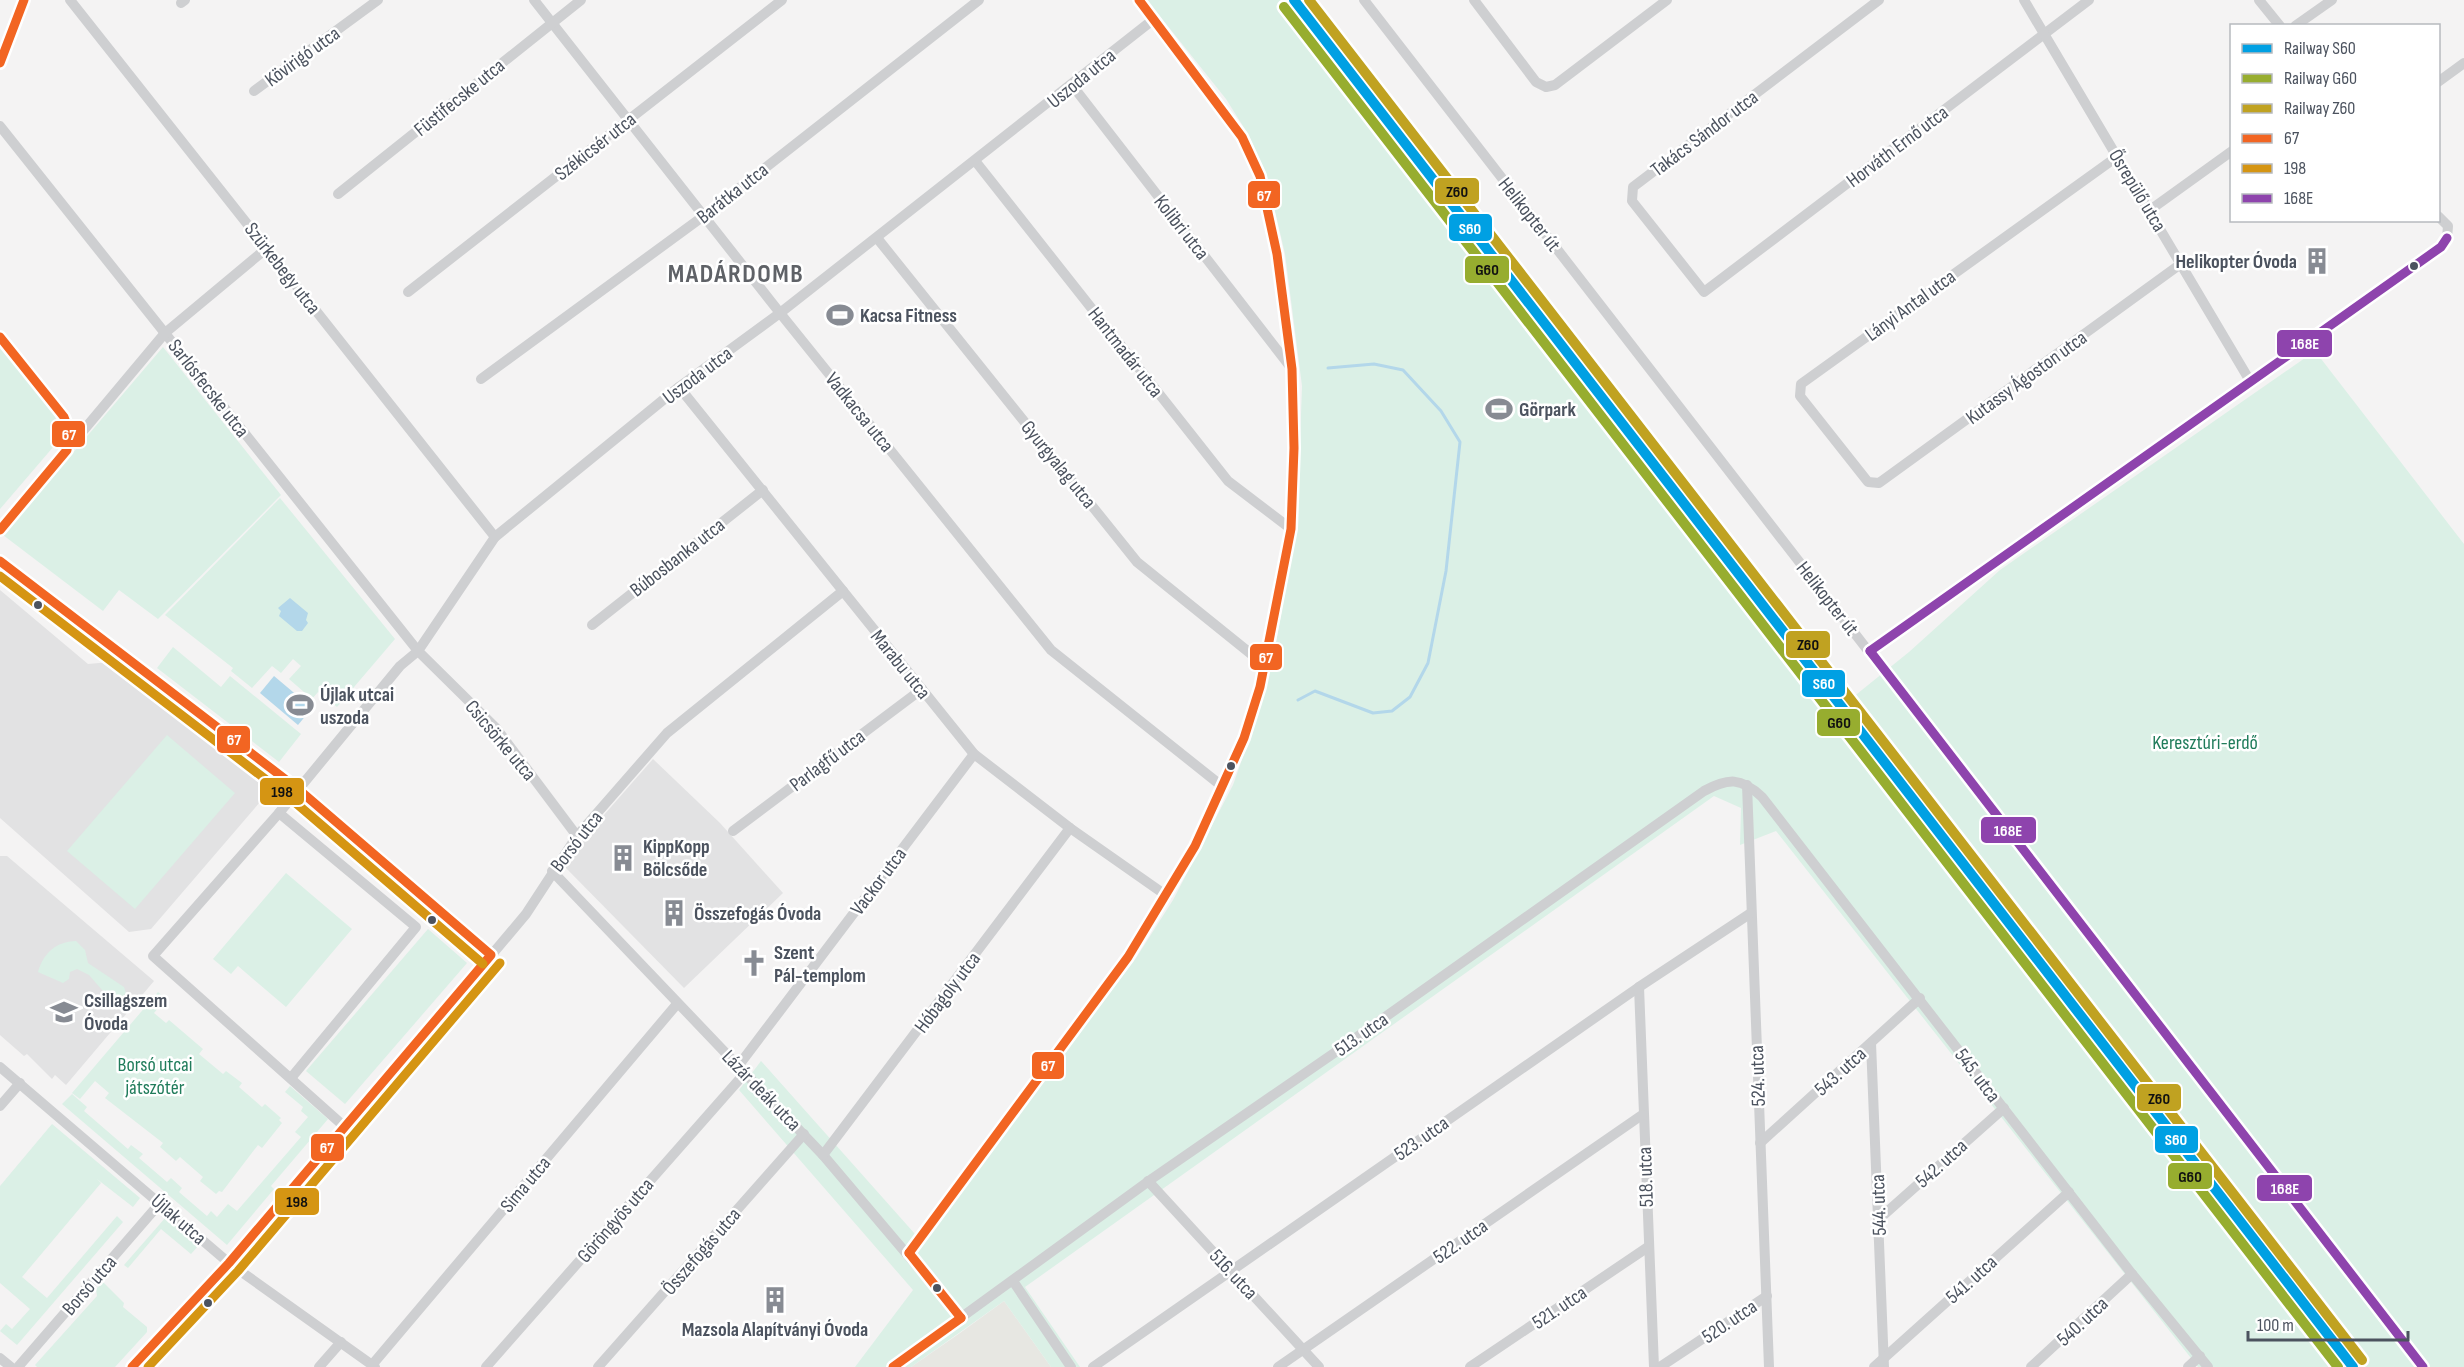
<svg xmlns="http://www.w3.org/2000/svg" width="2464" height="1367" font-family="'Sofia Sans Condensed',sans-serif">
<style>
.commercial{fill:#e7e7e2}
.education{fill:#e2e2e3}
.green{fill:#dbf0e6}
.water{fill:#b3d7ea}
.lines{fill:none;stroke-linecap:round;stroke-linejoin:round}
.stream{stroke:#b3d7ea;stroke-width:3}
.minor{stroke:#cecfd1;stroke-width:10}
.bus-1-casing{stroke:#fff;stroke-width:14}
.bus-2-casing{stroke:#fff;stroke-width:14}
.bus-3-casing{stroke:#fff;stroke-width:14}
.bus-1{stroke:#f26522;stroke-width:9}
.bus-2{stroke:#d59513;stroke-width:9}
.bus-3{stroke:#8e44ad;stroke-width:9}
.rail-1-casing{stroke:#fff;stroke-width:15}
.rail-2-casing{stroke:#fff;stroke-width:15}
.rail-3-casing{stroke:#fff;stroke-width:15}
.rail-1{stroke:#00a0e3;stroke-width:10}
.rail-2{stroke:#97ad2f;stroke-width:10}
.rail-3{stroke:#c0a221;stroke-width:10}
.bus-dot{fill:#4c535f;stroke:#fff;stroke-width:2}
.labels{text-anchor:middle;stroke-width:5;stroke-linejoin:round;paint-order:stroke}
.street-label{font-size:20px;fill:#4c535f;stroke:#fff}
.poi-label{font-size:20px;font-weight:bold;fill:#4c535f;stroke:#fff;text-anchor:start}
.park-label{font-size:20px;fill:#207c5b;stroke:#fff}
.district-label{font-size:26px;font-weight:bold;letter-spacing:1.5px;fill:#5f6267;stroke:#fff}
.line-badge{stroke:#fff;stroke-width:2}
.badge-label{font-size:16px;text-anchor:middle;font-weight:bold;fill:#fff}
.pale-badge-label{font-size:16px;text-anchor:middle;font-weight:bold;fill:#111}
</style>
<rect width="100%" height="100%" fill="#f4f3f3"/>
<polygon class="commercial" points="1004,1301 1051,1367 911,1367 960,1333"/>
<g class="education">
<polygon points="0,590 88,664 110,662 272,788 151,929 129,932 0,818"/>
<polygon points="653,759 720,823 783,893 684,988 564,866 582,840"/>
<polygon points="0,856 7,856 154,981 66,1085 55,1075 52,1079 27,1054 24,1056 0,1035"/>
</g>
<g class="green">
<polygon points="1147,0 1280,0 2344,1367 2198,1367 1776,831 1740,845 1741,808 1714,796 1025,1287 1080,1367 1051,1367 1004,1301 911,1367 855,1367 913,1290 739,1090 761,1061 923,1243 1136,958 1173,900 1233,785 1255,722 1273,659 1297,527 1302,386 1285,254 1266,173 1248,134 1226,99"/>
<polygon points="163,347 281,495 158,619 119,590 103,611 3,535"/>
<polygon points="0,348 55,413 58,434 54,446 0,509"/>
<polygon points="2315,351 2464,544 2464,1367 2364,1367 1847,702 1909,652 2000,570"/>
<polygon points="280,498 395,639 337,707 318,692 312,699 289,679 301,666 293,659 281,673 272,666 252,688 231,671 233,668 165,615"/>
<polygon points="173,647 221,687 230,676 301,734 279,762 157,668"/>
<polygon points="167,735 235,793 135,909 67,851"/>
<polygon points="286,873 352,929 286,1007 238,966 231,974 213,959"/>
<polygon points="428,929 467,963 345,1104 306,1071"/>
<path d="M76,941L85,950L88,963L124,987L126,993L121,998L102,990L89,975L77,969L70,972L69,979L63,983L38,972C44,952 56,942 76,941Z"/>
<polygon points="158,992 166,999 154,1013 166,1023 169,1020 203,1049 199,1054 223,1074 226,1071 242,1083 239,1087 262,1107 265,1104 281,1118 279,1120 282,1123 262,1148 258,1145 222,1192 219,1191 216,1194 200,1181 203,1177 180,1157 176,1161 160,1147 163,1143 105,1098 109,1093 95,1081 80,1099 72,1093"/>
<polygon points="290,1086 328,1119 271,1186 274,1189 227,1245 62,1104 72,1094 87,1107 84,1111 128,1149 131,1145 143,1154 139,1158 167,1182 171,1178 182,1188 179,1192 207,1216 211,1211 217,1217 228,1204 237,1211 301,1137 295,1132 308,1117 301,1111 303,1107 285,1092"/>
<polygon points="52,1124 140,1198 133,1207 97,1179 101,1183 22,1277 47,1298 117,1216 123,1222 17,1345 0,1331 6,1324 12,1329 30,1309 0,1283 0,1186"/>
<polygon points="166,1217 199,1245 191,1254 161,1229 128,1268 124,1265"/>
<polygon points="103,1282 124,1303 123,1307 147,1327 147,1332 115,1367 37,1367 35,1365 97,1296 96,1289"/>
</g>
<g class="water">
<polygon points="290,598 308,613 306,620 308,623 302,631 297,631 279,616 281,611 278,608"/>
<polygon points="274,676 312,708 298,725 260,693"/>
</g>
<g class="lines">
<polyline class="stream" points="1298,700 1315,691 1373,713 1392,711 1410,697 1428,663 1446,571 1460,442 1441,411 1403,370 1374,364 1328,368"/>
<g class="minor">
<polyline points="70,0 495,537"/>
<polyline points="534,0 780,313 1051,650 1223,787"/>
<polyline points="1364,0 2423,1367"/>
<polyline points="1474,0 1536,82 1546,87 1555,85 1667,0"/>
<polyline points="1879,0 1633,187 1632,201 1704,292 2089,0"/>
<polyline points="2024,0 2250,381"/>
<polyline points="2259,0 2280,26"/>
<polyline points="181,3 185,0"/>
<polyline points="2295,26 2332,0"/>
<polyline points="0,63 24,0"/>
<polyline points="2438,82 2464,63"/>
<polyline points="1072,85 1292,369"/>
<polyline points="254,91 378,0"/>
<polyline points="0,126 418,651 496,728 577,836"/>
<polyline points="2118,156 1801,384 1800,396 1868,482 1879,483 2182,263"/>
<polyline points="976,162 1228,481 1291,529"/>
<polyline points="338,194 581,0"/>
<polyline points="2150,210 2232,151"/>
<polyline points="877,238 1137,562 1266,666"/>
<polyline points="408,292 782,0"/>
<polyline points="0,337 68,422 70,434 68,447"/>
<polyline points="481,379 705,215 979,0"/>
<polyline points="679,387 974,754 1070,828 1167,896"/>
<polyline points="0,530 165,333 267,248"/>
<polyline points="0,561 298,789 491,955"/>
<polyline points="592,625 763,490"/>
<polyline points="1870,651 2441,247 2447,238 2448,226 2438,216"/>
<polyline points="1747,785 1769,1367"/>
<polyline points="279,813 416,927 291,1078"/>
<polyline points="733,831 922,689"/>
<polyline points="552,871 823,1155 961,1318"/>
<polyline points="1639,987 1654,1367"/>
<polyline points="1871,1043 1884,1367"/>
<polyline points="739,1065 974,754"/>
<polyline points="0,1067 229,1263 375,1367"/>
<polyline points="0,1106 20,1083"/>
<polyline points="346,1128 153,956 279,813 400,666 418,651 495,537 679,387 780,313 1154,19"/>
<polyline points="1760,1143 1920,998"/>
<polyline points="823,1155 1070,828"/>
<polyline points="1148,1181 1319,1367"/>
<polyline points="1879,1219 2004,1108"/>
<polyline points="909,1253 1128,957 1195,846 1244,738 1260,687 1291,529 1294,448 1292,369 1277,254 1260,176 1242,137 1139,0"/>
<polyline points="1013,1281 1071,1367"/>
<polyline points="0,1358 11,1367"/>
<polyline points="372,1365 677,1004"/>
<polyline points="18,1367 160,1203"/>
<polyline points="132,1367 229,1263 346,1128 526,914 577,836 667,733 843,591"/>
<polyline points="319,1367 341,1342"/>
<polyline points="486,1367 745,1073"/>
<polyline points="598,1367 804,1134"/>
<path d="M893,1367L1153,1178L1340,1049L1704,791C1728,778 1741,777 1762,797L2132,1274L2208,1367"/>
<polyline points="1093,1367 1639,987 1751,913"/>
<polyline points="1278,1367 1642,1115"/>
<polyline points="1470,1367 1648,1247"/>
<polyline points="1660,1367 1767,1296"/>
<polyline points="1874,1367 2069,1192"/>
<polyline points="2031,1367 2132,1274"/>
<polyline points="2188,1367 2200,1356"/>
</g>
<defs>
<g id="bus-1">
<polyline points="0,63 24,0"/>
<polyline points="0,337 64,417 69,430 67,450 0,530"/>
<polyline points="0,561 298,789 491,955 229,1263 132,1367"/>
<polyline points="909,1253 1128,957 1195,846 1244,738 1260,687 1291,529 1294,448 1292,369 1277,254 1260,176 1242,137 1139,0"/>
<polyline points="909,1253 961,1318"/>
<polyline points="893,1367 961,1318"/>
</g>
<g id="bus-2">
<polyline points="0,576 290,798 483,964"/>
<polyline points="148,1367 238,1271 500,963"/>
</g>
<g id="bus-3">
<polyline points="1870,651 2423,1367"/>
<polyline points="1870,651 2441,247 2447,238"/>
</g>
</defs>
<use href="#bus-1" class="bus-1-casing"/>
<use href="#bus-2" class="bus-2-casing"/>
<use href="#bus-3" class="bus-3-casing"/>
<use href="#bus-1" class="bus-1"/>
<use href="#bus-2" class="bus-2"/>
<use href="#bus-3" class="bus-3"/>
<defs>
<polyline id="rail-1" points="1294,0 2353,1367"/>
<polyline id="rail-2" points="1284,7 2338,1367"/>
<polyline id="rail-3" points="1309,0 2362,1360"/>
</defs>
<use href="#rail-1" class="rail-1-casing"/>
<use href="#rail-2" class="rail-2-casing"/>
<use href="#rail-3" class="rail-3-casing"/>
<use href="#rail-1" class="rail-1"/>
<use href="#rail-2" class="rail-2"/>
<use href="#rail-3" class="rail-3"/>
</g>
<defs>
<symbol id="building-bare" viewBox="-9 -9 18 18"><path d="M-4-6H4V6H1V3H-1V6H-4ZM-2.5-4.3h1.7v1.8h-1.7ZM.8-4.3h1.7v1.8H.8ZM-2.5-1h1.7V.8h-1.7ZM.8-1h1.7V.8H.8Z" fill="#878b93" stroke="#fff" stroke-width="2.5" paint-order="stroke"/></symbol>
<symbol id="stadium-bare" viewBox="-9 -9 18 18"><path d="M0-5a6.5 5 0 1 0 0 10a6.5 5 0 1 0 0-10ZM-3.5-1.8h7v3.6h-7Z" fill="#878b93" stroke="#fff" stroke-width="2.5" paint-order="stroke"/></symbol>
<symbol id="church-bare" viewBox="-9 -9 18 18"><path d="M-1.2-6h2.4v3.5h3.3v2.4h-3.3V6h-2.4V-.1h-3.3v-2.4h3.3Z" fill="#878b93" stroke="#fff" stroke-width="2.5" paint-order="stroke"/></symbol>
<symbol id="school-bare" viewBox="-9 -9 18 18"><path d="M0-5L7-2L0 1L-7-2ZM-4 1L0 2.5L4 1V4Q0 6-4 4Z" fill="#878b93" stroke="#fff" stroke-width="2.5" paint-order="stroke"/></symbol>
</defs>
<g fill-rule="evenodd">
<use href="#building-bare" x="2298" y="242" width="38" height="38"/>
<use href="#stadium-bare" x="821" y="296" width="38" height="38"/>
<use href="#stadium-bare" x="1480" y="390" width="38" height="38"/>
<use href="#stadium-bare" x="281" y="686" width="38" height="38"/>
<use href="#building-bare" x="604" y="839" width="38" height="38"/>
<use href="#building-bare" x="655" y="894" width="38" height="38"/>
<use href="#church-bare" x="735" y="944" width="38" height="38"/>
<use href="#school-bare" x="45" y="993" width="38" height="38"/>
<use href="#building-bare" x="756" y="1281" width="38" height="38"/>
</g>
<g class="bus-dot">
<circle cx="2414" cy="266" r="5"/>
<circle cx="38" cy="605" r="5"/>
<circle cx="1231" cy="766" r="5"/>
<circle cx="432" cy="920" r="5"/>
<circle cx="937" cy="1288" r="5"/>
<circle cx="208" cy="1303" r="5"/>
</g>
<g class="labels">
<g class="street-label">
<text transform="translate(302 56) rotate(-36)" y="7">Kövirigó utca</text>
<text transform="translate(1081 78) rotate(-39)" y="7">Uszoda utca</text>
<text transform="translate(459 97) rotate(-39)" y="7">Füstifecske utca</text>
<text transform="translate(1704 133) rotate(-37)" y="7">Takács Sándor utca</text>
<text transform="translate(595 146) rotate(-38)" y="7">Székicsér utca</text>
<text transform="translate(1897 146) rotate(-37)" y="7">Horváth Ernő utca</text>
<text transform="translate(2138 190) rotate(59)" y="7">Ősrepülő utca</text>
<text transform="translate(732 193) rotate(-38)" y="7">Barátka utca</text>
<text transform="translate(1530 214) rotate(52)" y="7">Helikopter út</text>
<text transform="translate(1182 227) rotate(52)" y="7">Kolibri utca</text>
<text transform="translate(283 268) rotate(52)" y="7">Szürkebegy utca</text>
<text transform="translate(1910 305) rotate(-36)" y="7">Lányi Antal utca</text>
<text transform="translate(1126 352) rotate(52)" y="7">Hantmadár utca</text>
<text transform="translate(697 375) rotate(-37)" y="7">Uszoda utca</text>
<text transform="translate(2026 377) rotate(-36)" y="7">Kutassy Ágoston utca</text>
<text transform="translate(209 388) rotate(52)" y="7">Sarlósfecske utca</text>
<text transform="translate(860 412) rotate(51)" y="7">Vadkacsa utca</text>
<text transform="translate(1059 464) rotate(51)" y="7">Gyurgyalag utca</text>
<text transform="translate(677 557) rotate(-38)" y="7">Búbosbanka utca</text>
<text transform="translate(1828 598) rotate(52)" y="7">Helikopter út</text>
<text transform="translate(901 664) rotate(51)" y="7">Marabu utca</text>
<text transform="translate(501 740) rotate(50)" y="7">Csicsörke utca</text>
<text transform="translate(827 760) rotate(-37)" y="7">Parlagfű utca</text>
<text transform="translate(576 841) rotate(-52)" y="7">Borsó utca</text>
<text transform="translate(878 881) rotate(-53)" y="7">Vackor utca</text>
<text transform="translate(947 992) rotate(-53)" y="7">Hóbagoly utca</text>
<text transform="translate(1361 1034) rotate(-35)" y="7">513. utca</text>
<text transform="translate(1840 1071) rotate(-42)" y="7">543. utca</text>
<text transform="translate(1978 1075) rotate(53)" y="7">545. utca</text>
<text transform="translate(1757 1076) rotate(-92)" y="7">524. utca</text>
<text transform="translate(762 1090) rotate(46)" y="7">Lázár deák utca</text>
<text transform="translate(1421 1138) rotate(-35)" y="7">523. utca</text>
<text transform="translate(1941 1163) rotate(-42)" y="7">542. utca</text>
<text transform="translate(1645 1177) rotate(-92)" y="7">518. utca</text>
<text transform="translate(525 1184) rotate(-50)" y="7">Sima utca</text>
<text transform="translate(1878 1205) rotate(-92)" y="7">544. utca</text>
<text transform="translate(179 1219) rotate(41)" y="7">Újlak utca</text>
<text transform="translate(615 1220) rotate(-49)" y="7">Göröngyös utca</text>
<text transform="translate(1460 1241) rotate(-35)" y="7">522. utca</text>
<text transform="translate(701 1251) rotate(-49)" y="7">Összefogás utca</text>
<text transform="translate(1234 1274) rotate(47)" y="7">516. utca</text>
<text transform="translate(1971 1279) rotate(-42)" y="7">541. utca</text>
<text transform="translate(89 1285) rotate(-49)" y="7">Borsó utca</text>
<text transform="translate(1559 1307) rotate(-34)" y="7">521. utca</text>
<text transform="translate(1729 1321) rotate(-34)" y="7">520. utca</text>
<text transform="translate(2082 1321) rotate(-43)" y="7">540. utca</text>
</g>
<g class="poi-label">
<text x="2297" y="268" text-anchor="end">Helikopter Óvoda</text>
<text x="860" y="322">Kacsa Fitness</text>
<text x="1519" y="416">Görpark</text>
<text x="320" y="701">Újlak utcai<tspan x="320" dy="23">uszoda</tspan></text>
<text x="643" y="853">KippKopp<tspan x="643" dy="23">Bölcsőde</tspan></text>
<text x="694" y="920">Összefogás Óvoda</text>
<text x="774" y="959">Szent<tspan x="774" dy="23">Pál-templom</tspan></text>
<text x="84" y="1007">Csillagszem<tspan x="84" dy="23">Óvoda</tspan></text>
<text x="775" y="1336" text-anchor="middle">Mazsola Alapítványi Óvoda</text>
</g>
<g class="park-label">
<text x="2205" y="749">Keresztúri-erdő</text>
<text x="155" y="1071">Borsó utcai<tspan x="155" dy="23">játszótér</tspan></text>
</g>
<g class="district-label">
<text x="736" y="282">MADÁRDOMB</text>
</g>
</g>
<g class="line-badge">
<rect x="1434" y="177" width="46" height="28" rx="6" fill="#c0a221"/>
<rect x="1247" y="180" width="34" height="29" rx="6" fill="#f26522"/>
<rect x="1448" y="213" width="45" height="29" rx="6" fill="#00a0e3"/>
<rect x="1464" y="255" width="46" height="29" rx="6" fill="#97ad2f"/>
<rect x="2276" y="329" width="57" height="29" rx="6" fill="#8e44ad"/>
<rect x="51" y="420" width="35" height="28" rx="6" fill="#f26522"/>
<rect x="1785" y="630" width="46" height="29" rx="6" fill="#c0a221"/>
<rect x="1249" y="643" width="34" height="28" rx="6" fill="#f26522"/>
<rect x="1801" y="669" width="45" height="29" rx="6" fill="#00a0e3"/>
<rect x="1816" y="708" width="45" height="29" rx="6" fill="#97ad2f"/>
<rect x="216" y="725" width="35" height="29" rx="6" fill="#f26522"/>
<rect x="259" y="777" width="46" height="29" rx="6" fill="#d59513"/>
<rect x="1980" y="816" width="57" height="28" rx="6" fill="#8e44ad"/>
<rect x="1031" y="1051" width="34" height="29" rx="6" fill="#f26522"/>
<rect x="2136" y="1083" width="46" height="29" rx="6" fill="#c0a221"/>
<rect x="2154" y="1125" width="45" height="29" rx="6" fill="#00a0e3"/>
<rect x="310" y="1133" width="35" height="29" rx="6" fill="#f26522"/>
<rect x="2167" y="1162" width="46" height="28" rx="6" fill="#97ad2f"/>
<rect x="2256" y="1174" width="57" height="28" rx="6" fill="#8e44ad"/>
<rect x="274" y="1187" width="46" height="29" rx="6" fill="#d59513"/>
</g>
<g class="badge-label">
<text x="1264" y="201">67</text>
<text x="1470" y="234">S60</text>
<text x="2305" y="349">168E</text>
<text x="69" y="440">67</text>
<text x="1266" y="663">67</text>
<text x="1824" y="689">S60</text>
<text x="234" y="745">67</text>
<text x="2008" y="836">168E</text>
<text x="1048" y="1071">67</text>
<text x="2176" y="1145">S60</text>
<text x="327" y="1153">67</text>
<text x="2285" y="1194">168E</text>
</g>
<g class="pale-badge-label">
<text x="1457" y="197">Z60</text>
<text x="1487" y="275">G60</text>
<text x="1808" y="650">Z60</text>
<text x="1839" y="728">G60</text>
<text x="282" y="797">198</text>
<text x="2159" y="1104">Z60</text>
<text x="2190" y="1182">G60</text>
<text x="297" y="1207">198</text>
</g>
<rect x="2230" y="24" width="210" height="198" fill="#ffffff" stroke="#b7babf" stroke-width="1.5"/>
<rect x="2242" y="44" width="30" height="9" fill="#00a0e3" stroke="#b7babf" stroke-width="1.5"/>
<text x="2284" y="54" font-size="18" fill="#4c535f">Railway S60</text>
<rect x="2242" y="74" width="30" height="9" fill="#97ad2f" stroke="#b7babf" stroke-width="1.5"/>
<text x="2284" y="84" font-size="18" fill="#4c535f">Railway G60</text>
<rect x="2242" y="104" width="30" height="9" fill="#c0a221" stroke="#b7babf" stroke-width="1.5"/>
<text x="2284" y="114" font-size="18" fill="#4c535f">Railway Z60</text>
<rect x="2242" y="134" width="30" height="9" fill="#f26522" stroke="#b7babf" stroke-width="1.5"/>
<text x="2284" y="144" font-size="18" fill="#4c535f">67</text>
<rect x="2242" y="164" width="30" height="9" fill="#d59513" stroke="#b7babf" stroke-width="1.5"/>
<text x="2284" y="174" font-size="18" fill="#4c535f">198</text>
<rect x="2242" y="194" width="30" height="9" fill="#8e44ad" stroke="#b7babf" stroke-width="1.5"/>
<text x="2284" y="204" font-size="18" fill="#4c535f">168E</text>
<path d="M2248 1331v9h160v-9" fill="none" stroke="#4c535f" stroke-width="3"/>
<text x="2257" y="1331" font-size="18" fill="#4c535f" stroke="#ffffff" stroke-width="4.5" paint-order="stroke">100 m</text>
</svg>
